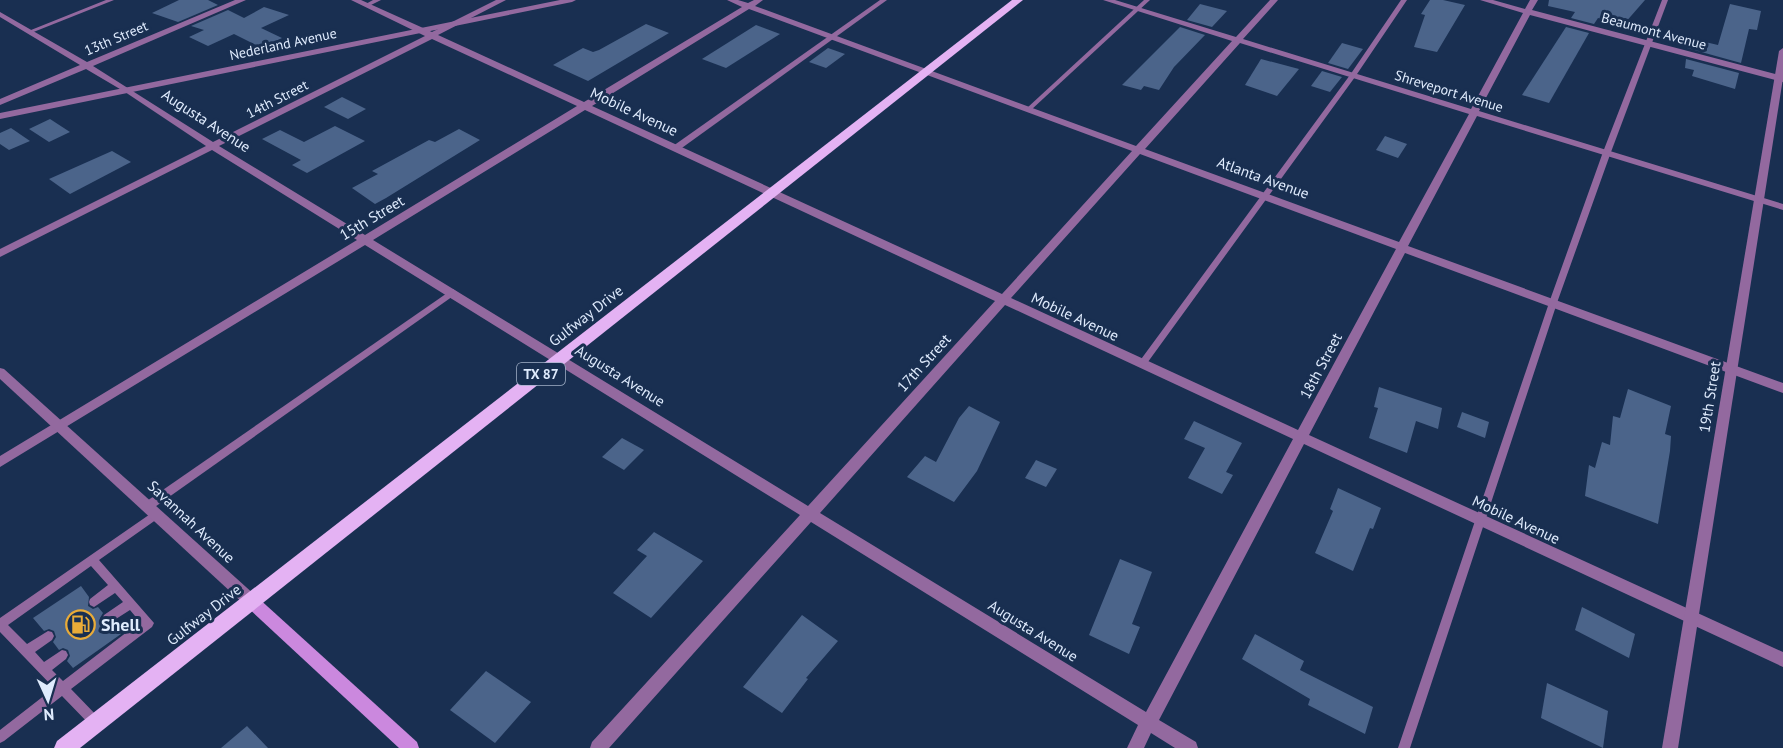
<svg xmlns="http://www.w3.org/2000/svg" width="1783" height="748" font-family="'PT Sans',sans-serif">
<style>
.building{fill:#4b648a}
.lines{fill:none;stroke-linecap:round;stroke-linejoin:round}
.service{fill:#93699f;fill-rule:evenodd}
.minor{fill:#93699f;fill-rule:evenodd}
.tertiary{fill:#93699f;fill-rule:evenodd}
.secondary{fill:#cb88de;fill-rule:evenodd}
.primary{fill:#e4b2f3;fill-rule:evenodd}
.labels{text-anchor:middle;stroke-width:6;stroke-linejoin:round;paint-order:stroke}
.far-street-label{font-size:14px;fill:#dfebfd;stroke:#192f51}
.shield{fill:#192f51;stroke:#a4b3c9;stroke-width:1.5}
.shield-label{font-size:14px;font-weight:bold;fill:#dfebfd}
.street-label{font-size:15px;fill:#dfebfd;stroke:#192f51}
.near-poi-label{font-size:18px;font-weight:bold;fill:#dfebfd;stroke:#192f51;text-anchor:start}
</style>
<rect width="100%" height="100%" fill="#192f51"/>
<g class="building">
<polygon points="179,0 208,0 218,5 178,22 152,13"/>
<polygon points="1430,0 1443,0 1465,5 1437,52 1414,47 1425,15 1421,14"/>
<polygon points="1549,0 1645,0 1624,24 1598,18 1594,24 1571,18 1575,12 1548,6"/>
<polygon points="1200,4 1227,11 1212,27 1187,20"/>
<polygon points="1730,4 1761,11 1757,30 1749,29 1741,63 1687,48 1688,38 1718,45"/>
<polygon points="264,7 289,15 261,28 282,38 262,48 234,34 208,46 189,37 204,30 191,26 228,10 244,18"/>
<polygon points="646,24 669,33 588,81 553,65 583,48 593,52 599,50"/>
<polygon points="756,25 780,34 726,68 702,59"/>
<polygon points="1180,27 1205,35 1174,67 1159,90 1144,86 1141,90 1122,85"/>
<polygon points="1566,27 1589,33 1549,103 1522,95"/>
<polygon points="1342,43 1363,49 1348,69 1328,63"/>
<polygon points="828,48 845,54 826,68 809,62"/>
<polygon points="1261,59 1299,69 1277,96 1245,85"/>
<polygon points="1686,59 1739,73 1735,89 1692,76 1694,70 1685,68"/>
<polygon points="1322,71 1342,77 1330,92 1311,86"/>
<polygon points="342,97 366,109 348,119 324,107"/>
<polygon points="50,119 70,132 49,142 29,129"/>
<polygon points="335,126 365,141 307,173 292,165 301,160 262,139 280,130 304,142"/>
<polygon points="11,128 30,141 9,150 0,144 0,133"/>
<polygon points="459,129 480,140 386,198 375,204 352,188 378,174 372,171 429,140 435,142"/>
<polygon points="1385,136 1407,144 1398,158 1376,150"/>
<polygon points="112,151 131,162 70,194 49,179"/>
<polygon points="1379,387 1442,408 1438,429 1416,421 1407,453 1369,438 1378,408 1374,407"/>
<polygon points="1628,389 1671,406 1665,434 1671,436 1670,451 1658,524 1585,496 1589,465 1595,468 1602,442 1610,445 1613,416 1620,418"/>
<polygon points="969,406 1000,422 977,471 954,502 907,477 925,456 936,462 959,418"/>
<polygon points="1462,412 1489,422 1485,438 1457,427"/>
<polygon points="1194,421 1242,443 1226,472 1233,475 1222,494 1188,478 1205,448 1184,439"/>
<polygon points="622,438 644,450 624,470 602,457"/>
<polygon points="1036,460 1057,469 1046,487 1025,478"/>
<polygon points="1338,488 1381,508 1373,529 1370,528 1353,571 1315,553 1333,511 1330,509"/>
<polygon points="654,532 703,561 651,618 613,593 647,556 637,550"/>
<polygon points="1120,559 1152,572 1132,624 1140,627 1129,654 1089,635"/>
<polygon points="81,586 89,597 88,606 93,609 98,607 103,613 100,618 102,624 107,626 112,624 121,634 73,668 67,661 70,656 68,650 63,648 59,650 53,642 56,637 54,631 49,629 44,631 33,618"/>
<polygon points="1582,607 1635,634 1629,658 1575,630"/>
<polygon points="802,615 838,641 806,678 808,679 782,713 743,687"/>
<polygon points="1255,634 1304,661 1300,670 1373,707 1365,734 1308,705 1310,699 1242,659"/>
<polygon points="486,671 531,702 495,743 450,710"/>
<polygon points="1547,683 1608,711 1603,748 1541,718"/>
<polygon points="247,726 268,748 221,748"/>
</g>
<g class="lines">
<g class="service">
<polygon points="106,0 114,0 31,33 26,32"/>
<polygon points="373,0 381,0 369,6 364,5"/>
<polygon points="880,0 887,0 679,150 673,150 673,146"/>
<polygon points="1144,0 1150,0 1031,110 1027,110 1027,108"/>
<polygon points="1401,0 1407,0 1355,77 1145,366 1139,366 1138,364 1139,362 1350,75"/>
<polygon points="1662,0 1668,0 1611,152 1558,300 1410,748 1398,748 1550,300 1603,152"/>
<polygon points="453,289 457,292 456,294 152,509 148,510 144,509 143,506 144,503"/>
<path d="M156,510L160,511L161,514L160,517L99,560L154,623L152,627L71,689L100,719L102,723L100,727L96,729L92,727L62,696L4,741L0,743V730L54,688L0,632V618ZM91,566L108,585L90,599L89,602L90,605L94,607L115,593L123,602L104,615L102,619L104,623L108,624L130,610L140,622L63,681L52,670L66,659L68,655L66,651L62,650L44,662L35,652L52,640L54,636L52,632L48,631L27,644L8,625Z"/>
</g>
<path class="minor" d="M235,0H246L93,66L213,142L425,36L351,0H361L432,32L496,0H506L438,35L584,102L742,7L727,0H738L748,3L754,0H763L755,6L1136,146L1232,41L1103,0H1115L1236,37L1270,0H1278L1243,39L1471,109L1523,13L1480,0H1493L1525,9L1530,0H1538L1532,10L1783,76V82L1530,15L1479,111L1783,204V210L1477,116L1408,246L1783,383V393L1405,253L1309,435L1783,652V667L1304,444L1159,720L1196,742L1198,748H1175L1151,733L1144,748H1127L1138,725L811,522L609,748H590L592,742L800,515L365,245L0,467V456L357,240L212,150L0,257V249L206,146L125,92L86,69L0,105V99L80,65L0,17V12L87,62ZM749,9L1132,151L1002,294L592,106ZM432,39L577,106L365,235L219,146ZM1240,43L1469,114L1399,242L1145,149ZM585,110L995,301L808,506L373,240ZM1140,154L1396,249L1298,430L1011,298ZM1005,305L1293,439L1146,712L820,513Z"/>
<g class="tertiary">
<polygon points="560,0 576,0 572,2 0,119 0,113"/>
<polygon points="1783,48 1783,78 1678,748 1662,748 1779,51"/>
<polygon points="0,368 4,369 256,596 258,601 256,606 251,608 246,606 0,379"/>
</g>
<polygon class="secondary" points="251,594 256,596 417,742 419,748 399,748 246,606 244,601 246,596"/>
<polygon class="primary" points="1012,0 1023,0 80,748 54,748 57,741"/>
</g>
<defs>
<symbol id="fuel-ring" viewBox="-11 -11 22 22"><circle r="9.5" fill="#192f51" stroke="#e9ab38" stroke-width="1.5"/><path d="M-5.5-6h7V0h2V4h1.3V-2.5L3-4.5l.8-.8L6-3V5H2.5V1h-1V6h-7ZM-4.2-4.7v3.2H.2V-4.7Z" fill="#e9ab38"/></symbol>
</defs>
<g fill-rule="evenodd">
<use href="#fuel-ring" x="64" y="608" width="33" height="33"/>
</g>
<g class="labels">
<g class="far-street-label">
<text transform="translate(1654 31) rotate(15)" y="5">Beaumont Avenue</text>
<text transform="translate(116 38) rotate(-23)" y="5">13th Street</text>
<text transform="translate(283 44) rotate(-12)" y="5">Nederland Avenue</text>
<text transform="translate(1449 91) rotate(17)" y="5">Shreveport Avenue</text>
<text transform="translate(277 99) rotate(-27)" y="5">14th Street</text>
</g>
<rect class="shield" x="517" y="363" width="48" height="22" rx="4.5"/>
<g class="shield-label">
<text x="541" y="379">TX 87</text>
</g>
<g class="street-label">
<text transform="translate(634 112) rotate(25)" y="5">Mobile Avenue</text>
<text transform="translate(206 121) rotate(33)" y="5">Augusta Avenue</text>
<text transform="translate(1263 178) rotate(20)" y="5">Atlanta Avenue</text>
<text transform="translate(372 218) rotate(-31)" y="5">15th Street</text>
<text transform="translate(586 316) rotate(-38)" y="5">Gulfway Drive</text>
<text transform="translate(1075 317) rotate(25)" y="5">Mobile Avenue</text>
<text transform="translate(924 363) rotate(-48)" y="5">17th Street</text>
<text transform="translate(1321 366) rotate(-62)" y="5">18th Street</text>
<text transform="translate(620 376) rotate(32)" y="5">Augusta Avenue</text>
<text transform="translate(1710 397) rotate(-81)" y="5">19th Street</text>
<text transform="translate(1516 520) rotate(25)" y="5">Mobile Avenue</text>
<text transform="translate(191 522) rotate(43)" y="5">Savannah Avenue</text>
<text transform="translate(204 615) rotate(-38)" y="5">Gulfway Drive</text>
<text transform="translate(1033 631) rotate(32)" y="5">Augusta Avenue</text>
</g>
<g class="near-poi-label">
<text x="101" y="631">Shell</text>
</g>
</g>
<g transform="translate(48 700) rotate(176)" stroke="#192f51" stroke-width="4.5" paint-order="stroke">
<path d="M0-4.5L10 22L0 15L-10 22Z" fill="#dfebfd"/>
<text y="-9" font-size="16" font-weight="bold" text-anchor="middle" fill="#dfebfd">N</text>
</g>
</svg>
